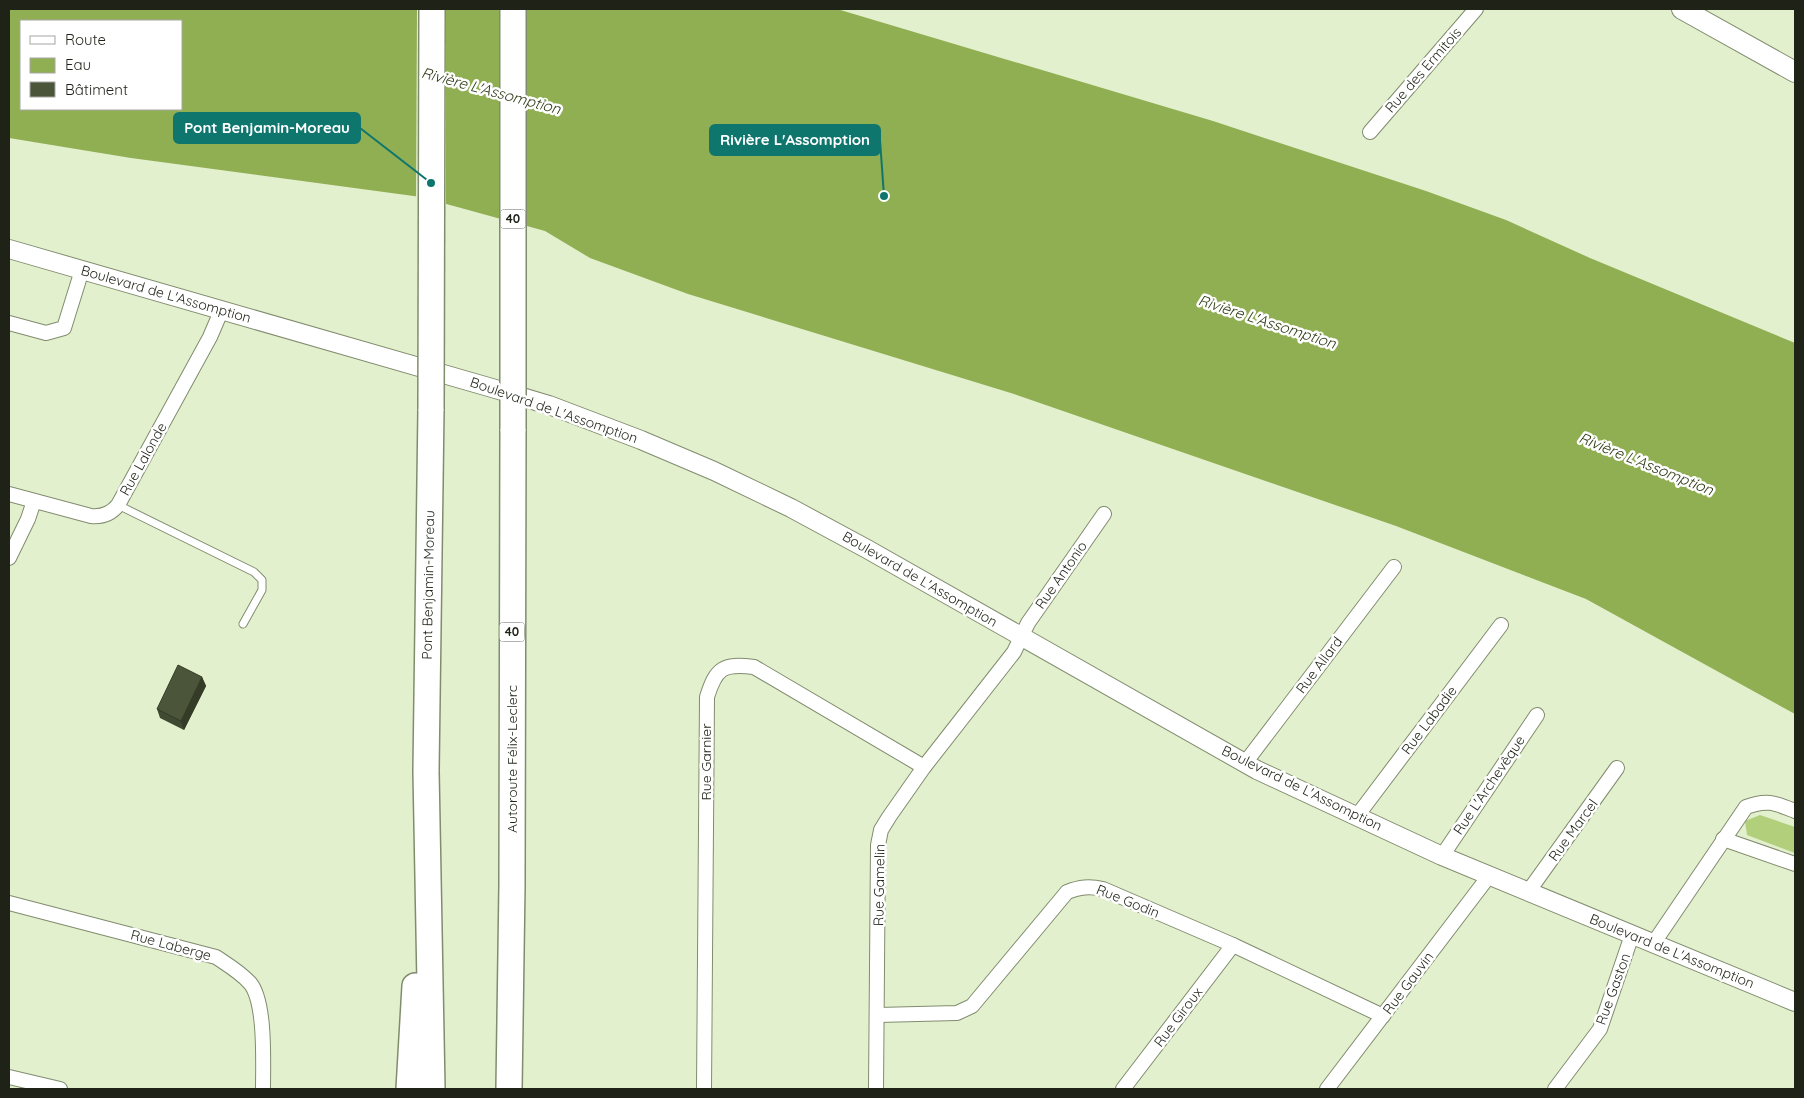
<svg xmlns="http://www.w3.org/2000/svg" width="1804" height="1098" font-family="Quicksand,sans-serif">
<style>
.green{fill:#b2cf7b}
.water{fill:#90ae52;fill-rule:evenodd}
.pier{fill:#e3f0ce}
.lines{fill:none;stroke-linecap:round;stroke-linejoin:round}
.service-casing{stroke:#818c6e;stroke-width:9}
.minor-casing{stroke:#818c6e;stroke-width:16}
.tertiary-casing{stroke:#818c6e;stroke-width:20}
.secondary-casing{stroke:#818c6e;stroke-width:22}
.motorway-casing{stroke:#818c6e;stroke-width:28}
.service{stroke:#fff;stroke-width:7}
.minor{stroke:#fff;stroke-width:14}
.tertiary{stroke:#fff;stroke-width:18}
.secondary{stroke:#fff;stroke-width:20}
.motorway{stroke:#fff;stroke-width:25}
.motorway-bridge-casing{stroke:#818c6e;stroke-width:28;stroke-linecap:butt}
.motorway-bridge{stroke:#fff;stroke-width:25}
.wall{fill:#404931}
.shaded-wall{fill:#343c28}
.building{fill:#4b5539;stroke:#343c28}
.labels{text-anchor:middle;stroke-width:5;stroke-linejoin:round;paint-order:stroke}
.shield{fill:#fff;stroke:#62655d;stroke-width:1}
.shield-label{font-size:12px;font-weight:bold;fill:#1f2317}
.street-label{font-size:14px;fill:#1f2317;stroke:#fff}
.water-label{font-size:15px;font-style:italic;fill:#2e3b15;stroke:#fff}
.leader{fill:none;stroke:#0f766e;stroke-width:2}
.callout-dot{fill:#0f766e;stroke:#fff;stroke-width:2}
.callout{fill:#0f766e;stroke:#0f766e;stroke-width:2}
.callout-label{font-size:15px;text-anchor:middle;font-weight:bold;fill:#fff}
</style>
<rect width="100%" height="100%" fill="#e3f0ce"/>
<polygon class="green" points="1760,815 1795,827 1795,853 1747,835 1745,821"/>
<path class="water" d="M9,9H837L1213,121L1426,191L1506,220L1590,258L1795,343V714L1586,599L1396,526L1014,394L688,294L590,258L545,231L421,197L131,158L9,138ZM21,21H181V109H21Z"/>
<polygon class="pier" points="417,9 446,9 446,206 416,199"/>
<g class="lines">
<defs>
<polyline id="service" points="118,505 254,572 262,580 262,590 243,624"/>
<g id="minor">
<polyline points="1370,132 1476,9"/>
<polyline points="9,323 46,333 64,328 82,270"/>
<path d="M9,494L91,516C102,517 111,514 118,505L210,337L222,309"/>
<polyline points="9,558 28,519 34,501"/>
<polyline points="1245,763 1394,567"/>
<polyline points="1357,816 1501,625"/>
<polyline points="1723,839 1795,864"/>
<polyline points="1442,856 1537,715"/>
<polyline points="1528,892 1617,768"/>
<path d="M9,903L216,957C228,965 240,972 250,983C266,1002 263,1064 263,1089"/>
<path d="M1653,944L1746,807C1767,799 1775,803 1795,811"/>
<path d="M878,1015L957,1013L972,1006L1067,892C1080,887 1089,886 1103,889L1233,945L1383,1016"/>
<polyline points="9,1077 60,1089"/>
<path d="M704,1089L707,697C716,668 723,663 754,667L924,767"/>
<polyline points="876,1089 878,845 881,830 889,817 924,767 1014,652 1028,623 1104,514"/>
<polyline points="1123,1089 1233,945"/>
<polyline points="1327,1089 1489,876"/>
<polyline points="1555,1089 1600,1029 1632,935"/>
</g>
<polyline id="tertiary" points="9,249 492,388 549,405 641,440 714,471 791,508 867,549 1257,770 1442,856 1795,1002"/>
<polyline id="secondary" points="1682,9 1795,72"/>
<g id="motorway">
<polyline points="431,409 426,771 432,1089"/>
<polyline points="409,1089 415,986"/>
<polyline points="509,1089 512,885 513,429"/>
</g>
</defs>
<use href="#service" class="service-casing"/>
<use href="#minor" class="minor-casing"/>
<use href="#tertiary" class="tertiary-casing"/>
<use href="#secondary" class="secondary-casing"/>
<use href="#motorway" class="motorway-casing"/>
<use href="#service" class="service"/>
<use href="#minor" class="minor"/>
<use href="#tertiary" class="tertiary"/>
<use href="#secondary" class="secondary"/>
<use href="#motorway" class="motorway"/>
<defs>
<g id="motorway-bridge">
<polyline points="431,409 432,9"/>
<polyline points="513,429 513,9"/>
</g>
</defs>
<use href="#motorway-bridge" class="motorway-bridge-casing"/>
<use href="#motorway-bridge" class="motorway-bridge"/>
</g>
<polygon class="wall" points="202,677 206,686 184,730 160,718 157,709"/>
<polygon class="shaded-wall" points="202,677 206,686 184,730 181,721"/>
<polygon class="building" points="178,665 202,677 181,721 157,709"/>
<g class="labels">
<g class="shield">
<rect x="500.5" y="209.5" width="25" height="19" rx="4"/>
<rect x="499.5" y="622.5" width="25" height="19" rx="4"/>
</g>
<g class="shield-label">
<text x="513" y="223">40</text>
<text x="512" y="636">40</text>
</g>
<g class="street-label">
<text transform="translate(1423 70) rotate(-49)" y="5">Rue des Ermitois</text>
<text transform="translate(166 294) rotate(16)" y="5">Boulevard de L'Assomption</text>
<text transform="translate(554 410) rotate(19)" y="5">Boulevard de L'Assomption</text>
<text transform="translate(143 459) rotate(-61)" y="5">Rue Lalonde</text>
<text transform="translate(1061 575) rotate(-55)" y="5">Rue Antonio</text>
<text transform="translate(920 579) rotate(30)" y="5">Boulevard de L'Assomption</text>
<text transform="translate(428 585) rotate(-89)" y="5">Pont Benjamin-Moreau</text>
<text transform="translate(1319 665) rotate(-53)" y="5">Rue Allard</text>
<text transform="translate(1429 720) rotate(-53)" y="5">Rue Labadie</text>
<text transform="translate(512 759) rotate(-90)" y="5">Autoroute Félix-Leclerc</text>
<text transform="translate(706 762) rotate(-90)" y="5">Rue Garnier</text>
<text transform="translate(1489 785) rotate(-56)" y="5">Rue L'Archevêque</text>
<text transform="translate(1302 788) rotate(26)" y="5">Boulevard de L'Assomption</text>
<text transform="translate(1573 830) rotate(-54)" y="5">Rue Marcel</text>
<text transform="translate(879 885) rotate(-89)" y="5">Rue Gamelin</text>
<text transform="translate(1128 901) rotate(22)" y="5">Rue Godin</text>
<text transform="translate(171 945) rotate(15)" y="5">Rue Laberge</text>
<text transform="translate(1672 951) rotate(22)" y="5">Boulevard de L'Assomption</text>
<text transform="translate(1408 983) rotate(-53)" y="5">Rue Gauvin</text>
<text transform="translate(1613 989) rotate(-70)" y="5">Rue Gaston</text>
<text transform="translate(1178 1017) rotate(-53)" y="5">Rue Giroux</text>
</g>
<g class="water-label">
<text transform="translate(491 91) rotate(15)" y="5">Rivière L'Assomption</text>
<text transform="translate(1267 322) rotate(18)" y="5">Rivière L'Assomption</text>
<text transform="translate(1646 464) rotate(22)" y="5">Rivière L'Assomption</text>
</g>
</g>
<path class="leader" d="M431 183L360 128M884 196L880 140"/>
<g class="callout-dot">
<circle cx="431" cy="183" r="5"/>
<circle cx="884" cy="196" r="5"/>
</g>
<g class="callout">
<rect x="174" y="113" width="186" height="30" rx="5"/>
<rect x="710" y="125" width="170" height="30" rx="5"/>
</g>
<g class="callout-label">
<text x="267" y="133">Pont Benjamin-Moreau</text>
<text x="795" y="145">Rivière L'Assomption</text>
</g>
<rect width="1804" height="1098" fill="none" stroke="#1f2317" stroke-width="20"/>
<rect x="20" y="20" width="162" height="90" fill="#ffffff" stroke="#a5a7a2"/>
<rect x="30" y="36" width="25" height="8" fill="#ffffff" stroke="#a5a7a2"/>
<text x="65" y="45" font-size="15" fill="#1f2317">Route</text>
<rect x="30" y="58" width="25" height="15" fill="#90ae52" stroke="#a5a7a2"/>
<text x="65" y="70" font-size="15" fill="#1f2317">Eau</text>
<rect x="30" y="82" width="25" height="15" fill="#4b5539" stroke="#a5a7a2"/>
<text x="65" y="95" font-size="15" fill="#1f2317">Bâtiment</text>
</svg>
